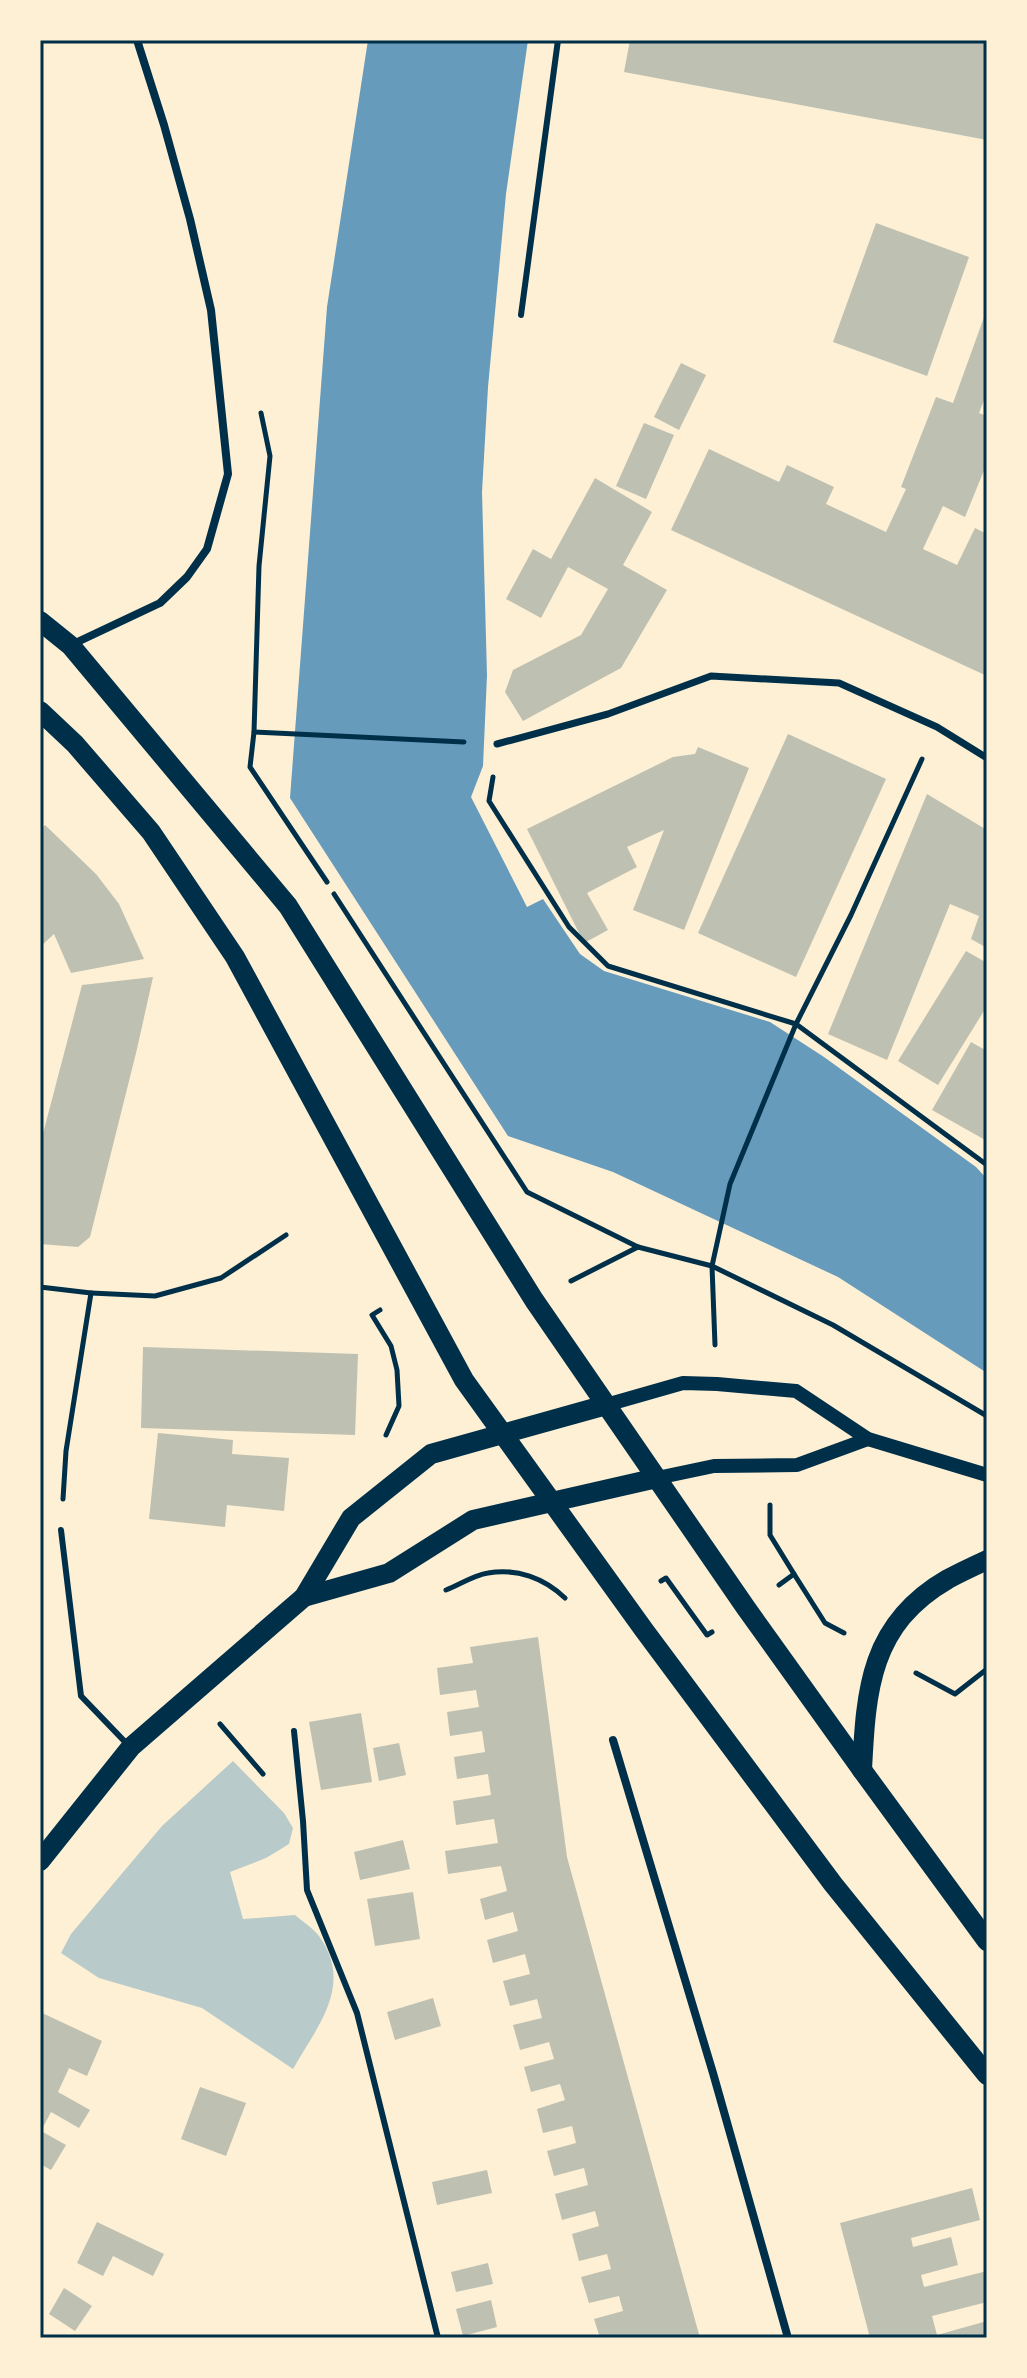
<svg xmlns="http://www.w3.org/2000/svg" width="1027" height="2378" font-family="'IBM Plex Sans',sans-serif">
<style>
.green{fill:#b9caca}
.water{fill:#669bbc}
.building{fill:#bec0b2}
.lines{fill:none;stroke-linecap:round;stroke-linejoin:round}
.path{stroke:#003049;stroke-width:5}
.service{stroke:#003049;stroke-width:6}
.pedestrian{stroke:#003049;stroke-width:7}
.minor{stroke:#003049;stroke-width:8}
.tertiary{stroke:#003049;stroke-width:14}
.primary{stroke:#003049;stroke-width:20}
.neatline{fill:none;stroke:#003049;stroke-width:3}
</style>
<rect width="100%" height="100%" fill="#fdf0d5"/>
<path class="green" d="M233,1761L284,1813L293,1828L289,1844L266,1858L230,1872L243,1919L295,1915C302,1921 313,1928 319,1936C354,1985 318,2025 293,2069L202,2008L99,1978L61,1953L71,1934L162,1826Z"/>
<polygon class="water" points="368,40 528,40 506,194 488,387 482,492 487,675 483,766 471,797 527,907 543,899 580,954 604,971 770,1022 824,1057 976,1167 987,1179 987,1373 838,1277 613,1172 508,1136 290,798 327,307"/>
<g class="building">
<polygon points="630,40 987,40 987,140 624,72"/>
<polygon points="876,223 969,257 927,376 833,342"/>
<polygon points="987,309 987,392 979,413 987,416 987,463 965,517 943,506 923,549 957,565 975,528 987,534 987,676 671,530 709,449 779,482 787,465 834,487 826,504 886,532 906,489 901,487 936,397 953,403"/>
<polygon points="681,363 706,375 679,430 654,417"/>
<polygon points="644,423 674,435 646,499 616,486"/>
<polygon points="595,478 652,512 623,565 667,590 621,668 523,721 505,692 513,670 581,635 608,589 568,567 541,618 506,599 533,549 551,559"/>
<polygon points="788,734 886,779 796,977 698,933"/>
<polygon points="698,747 749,768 684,930 633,910 664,830 627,847 637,867 587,893 608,930 584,943 527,829 673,757 695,754"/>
<polygon points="927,794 987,830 987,948 971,939 979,916 950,904 887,1060 828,1034"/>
<polygon points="45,825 96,874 119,904 144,959 71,973 54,934 40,947 40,831"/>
<polygon points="966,951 987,963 987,1006 938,1085 898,1061"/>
<polygon points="153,977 137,1049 90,1237 78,1247 40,1244 40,1145 82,985"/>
<polygon points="971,1042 987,1051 987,1141 932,1110"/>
<polygon points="143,1347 358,1354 355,1435 141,1428"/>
<polygon points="158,1433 233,1440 232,1454 289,1458 284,1511 227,1505 225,1527 149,1519"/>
<polygon points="538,1637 567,1857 700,2338 600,2338 594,2319 623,2311 619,2296 589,2303 581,2277 611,2269 607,2254 579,2261 572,2234 599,2226 595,2211 562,2220 555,2194 588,2185 584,2168 554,2176 547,2151 576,2143 572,2126 543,2133 537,2109 565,2100 560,2084 531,2092 524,2067 554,2059 549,2042 520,2050 513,2025 542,2018 537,1999 510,2006 503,1981 530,1974 525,1954 493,1963 487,1940 518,1931 513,1912 485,1920 480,1899 507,1891 501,1866 448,1874 445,1851 498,1843 494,1819 456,1825 453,1801 491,1795 488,1774 457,1779 454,1757 485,1752 482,1731 450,1736 447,1712 479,1707 476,1690 440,1695 437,1668 473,1663 470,1647"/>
<polygon points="361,1713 372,1782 321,1790 309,1722"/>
<polygon points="399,1743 406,1775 379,1781 373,1748"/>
<polygon points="403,1840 410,1869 360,1880 354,1852"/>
<polygon points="413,1892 420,1939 375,1946 367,1899"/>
<polygon points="433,1998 441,2026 395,2040 387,2012"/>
<polygon points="40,2012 102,2041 87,2076 69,2068 58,2092 90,2110 79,2128 51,2112 41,2131 66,2145 51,2170 40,2164"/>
<polygon points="200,2087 246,2103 226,2156 181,2139"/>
<polygon points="487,2170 492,2193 437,2205 432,2182"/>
<polygon points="972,2188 980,2220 911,2238 913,2247 951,2237 958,2265 921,2275 924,2287 987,2271 987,2302 932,2316 937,2335 987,2321 987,2338 870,2338 840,2223"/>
<polygon points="97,2222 164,2254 153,2276 113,2256 103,2276 77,2263"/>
<polygon points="488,2263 493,2284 456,2292 451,2272"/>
<polygon points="64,2288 92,2306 75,2331 49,2314"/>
<polygon points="491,2300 497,2327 463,2336 456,2309"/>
</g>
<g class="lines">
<g class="path">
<polyline points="261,413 270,456 259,566 254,732 250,767 327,882"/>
<polyline points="254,732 464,742"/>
<polyline points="493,777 489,801 569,927 608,966 796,1024 987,1165"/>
<polyline points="334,894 527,1192 638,1247 712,1266 833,1325 987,1416"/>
<polyline points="571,1281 638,1247"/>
<polyline points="40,1287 91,1293 66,1451 63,1499"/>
<polyline points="91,1293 155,1296 221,1278 286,1235"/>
<polyline points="380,1310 372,1315 391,1346 397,1370 399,1406 386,1435"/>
<polyline points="715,1345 712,1266 730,1184 796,1024 851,915 922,759"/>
<polyline points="770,1505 770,1535 794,1574 779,1585"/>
<polyline points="794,1574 825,1623 844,1633"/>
<polyline points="661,1581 666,1578 707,1635 712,1632"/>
<path d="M446,1590C459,1585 474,1575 488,1573C517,1568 544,1578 565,1598"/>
<polyline points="916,1673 955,1694 987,1669"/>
<polyline points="220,1724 263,1774"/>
</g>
<g class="service">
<polyline points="521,315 558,40"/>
<polyline points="61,1530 81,1696 129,1746"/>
<polyline points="294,1731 303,1821 307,1890 357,2013 438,2338"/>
</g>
<polyline class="pedestrian" points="497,744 608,714 711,676 839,683 937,727 987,758"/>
<g class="minor">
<polyline points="71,645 160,603 187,577 207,549 228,474 211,310 190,219 164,125 137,40"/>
<polyline points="613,1740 713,2073 788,2338"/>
</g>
<g class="tertiary">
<polyline points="606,1405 683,1383 717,1384 796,1391 868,1439 987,1475"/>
<polyline points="657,1478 714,1466 797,1465 868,1439"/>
</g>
<g class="primary">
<polyline points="40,621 71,646 288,906 534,1300 746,1608 862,1770 987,1941"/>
<polyline points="40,711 75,744 151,832 235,957 464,1380 644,1630 833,1884 987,2075"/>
<polyline points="304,1597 389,1573 473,1520 657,1478"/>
<path d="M862,1770C866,1689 870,1624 948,1579C961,1572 974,1566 987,1560"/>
<polyline points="40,1861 131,1747 304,1597 351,1518 431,1454 606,1405"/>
</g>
</g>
<rect width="1027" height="2378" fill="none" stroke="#fdf0d5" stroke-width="84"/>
<rect x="42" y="42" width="943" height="2294" class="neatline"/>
</svg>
